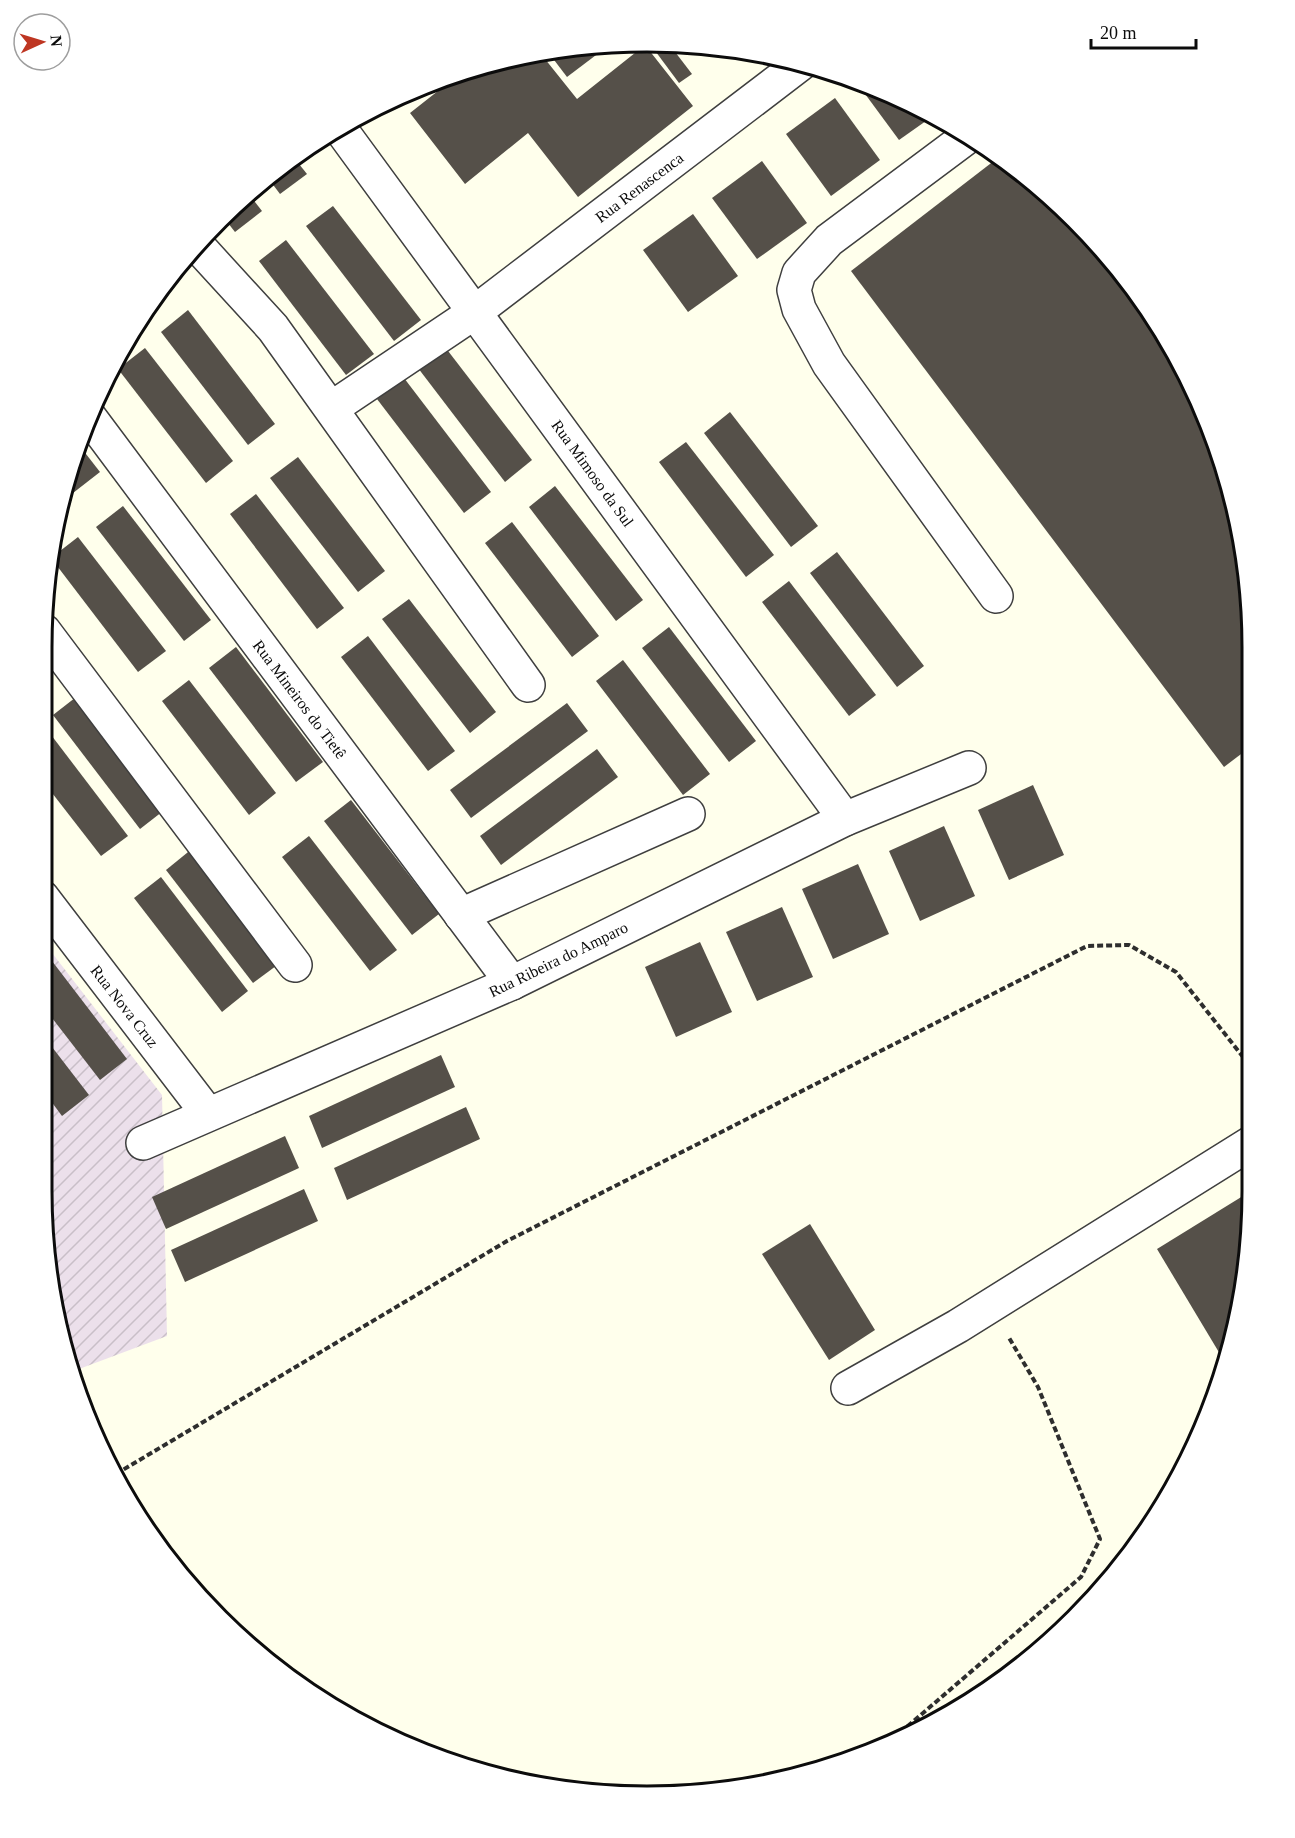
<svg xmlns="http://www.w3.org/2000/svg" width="1295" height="1838" font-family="Georgia,serif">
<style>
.industrial{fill:url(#industrial-furrows)}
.building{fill:#555049}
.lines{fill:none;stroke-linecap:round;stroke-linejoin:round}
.minor-casing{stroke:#3f3f3f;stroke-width:36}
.path{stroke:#2e2e2e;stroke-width:4;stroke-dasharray:6 3;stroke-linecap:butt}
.minor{stroke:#fff;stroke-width:33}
.labels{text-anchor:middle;stroke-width:6;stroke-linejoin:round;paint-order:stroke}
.street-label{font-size:16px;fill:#0c0c0c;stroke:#fff}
.rim{fill:none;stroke:#0c0c0c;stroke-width:3}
</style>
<defs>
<pattern id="industrial-furrows" width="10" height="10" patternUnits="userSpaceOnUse" patternTransform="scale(1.5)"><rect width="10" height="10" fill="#ece0eb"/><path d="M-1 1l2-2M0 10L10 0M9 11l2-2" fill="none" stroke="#c9bfc8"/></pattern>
</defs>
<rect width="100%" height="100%" fill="#ffffec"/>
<polygon class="industrial" points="42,940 162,1095 167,1336 71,1372 63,1348 42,1191"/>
<g class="building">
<polygon points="687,43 692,44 685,49 680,44"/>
<polygon points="650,44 669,44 692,74 679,83"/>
<polygon points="645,45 693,106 578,197 528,133 465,184 410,113 462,72 541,54 577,99"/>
<polygon points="608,46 567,77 548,52 568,47"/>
<polygon points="857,83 915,104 933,116 899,140"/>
<polygon points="835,98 880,160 831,196 786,134"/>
<polygon points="999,157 1016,167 1103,248 1191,380 1221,453 1248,568 1249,748 1224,767 851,271"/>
<polygon points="295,159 307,174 280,194 268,178"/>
<polygon points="762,161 807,223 757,259 712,198"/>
<polygon points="248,193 262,211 235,232 224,218"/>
<polygon points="333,206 421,320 394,341 306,226"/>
<polygon points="693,214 738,276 688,312 643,250"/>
<polygon points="286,240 374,354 346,375 259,261"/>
<polygon points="188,310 275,424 248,445 161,332"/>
<polygon points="445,347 532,460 505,482 418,368"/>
<polygon points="145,348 233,461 206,483 118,369"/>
<polygon points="404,378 491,492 464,513 377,399"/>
<polygon points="730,412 818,526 791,547 704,433"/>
<polygon points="686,442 774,555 746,577 659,462"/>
<polygon points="79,445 100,472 73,493 67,485"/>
<polygon points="298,457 385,571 358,592 270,478"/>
<polygon points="555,486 643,600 616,621 529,507"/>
<polygon points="256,494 344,608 317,629 230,514"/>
<polygon points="123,506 211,620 184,641 96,527"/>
<polygon points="512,522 599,636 572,657 485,543"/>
<polygon points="78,537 166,651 138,672 51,558"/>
<polygon points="837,552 924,666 897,687 810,573"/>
<polygon points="789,581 876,695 849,716 762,602"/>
<polygon points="409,599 496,712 470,733 382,619"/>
<polygon points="669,627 756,741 729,762 642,648"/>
<polygon points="368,636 455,751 428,771 341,657"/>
<polygon points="236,647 323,762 296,782 209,668"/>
<polygon points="623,660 710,774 683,795 596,681"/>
<polygon points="189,680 276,793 249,815 162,701"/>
<polygon points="80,694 167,808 140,829 53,715"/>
<polygon points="567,703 588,731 471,818 450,790"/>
<polygon points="42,723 128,836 101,856 42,780"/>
<polygon points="597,749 618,777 501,865 480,836"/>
<polygon points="1033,785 1064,855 1009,880 978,810"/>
<polygon points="351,800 439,914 412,935 324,821"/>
<polygon points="944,826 975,896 920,921 889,851"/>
<polygon points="309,836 397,950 370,971 282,857"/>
<polygon points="193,848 280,963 253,983 166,870"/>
<polygon points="858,864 889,934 833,959 802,889"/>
<polygon points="161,877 248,991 222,1012 134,898"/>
<polygon points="782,907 813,977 757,1001 726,932"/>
<polygon points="700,942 732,1012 676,1037 645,967"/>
<polygon points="42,948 127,1059 100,1080 42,1005"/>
<polygon points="42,1034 89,1095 62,1116 42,1089"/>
<polygon points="441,1055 455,1087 322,1148 309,1116"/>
<polygon points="466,1107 480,1139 347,1200 334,1168"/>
<polygon points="285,1136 299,1168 166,1229 152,1197"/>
<polygon points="304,1189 318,1221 185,1282 171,1250"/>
<polygon points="1251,1191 1252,1230 1232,1347 1226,1364 1157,1249"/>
<polygon points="810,1224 875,1330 829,1360 762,1254"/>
</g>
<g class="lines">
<defs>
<g id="minor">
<polyline points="339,127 845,819"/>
<polyline points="967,137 829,240 799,273 794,290 799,309 829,364 996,596"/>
<polyline points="198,246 273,328 528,685"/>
<polyline points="332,408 475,312 803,62"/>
<polyline points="88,415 512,983"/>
<polyline points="44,631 295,965"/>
<polyline points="42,897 208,1114"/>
<polyline points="461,915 688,814"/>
<polyline points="143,1143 512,983 845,819 969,768"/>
<polyline points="848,1388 958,1326 1251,1143"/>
</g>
</defs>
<use href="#minor" class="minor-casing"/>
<g class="path">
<polyline points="116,1474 507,1241 1087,946 1129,945 1176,972 1251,1067"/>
<polyline points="887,1744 1081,1577 1100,1539 1038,1387 1008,1336"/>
</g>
<use href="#minor" class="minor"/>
</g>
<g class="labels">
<g class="street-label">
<text transform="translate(639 187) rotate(-37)" y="6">Rua Renascenca</text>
<text transform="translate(593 473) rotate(54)" y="6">Rua Mimoso da Sul</text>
<text transform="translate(300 699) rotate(53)" y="6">Rua Mineiros do Tietê</text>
<text transform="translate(558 959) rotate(-26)" y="6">Rua Ribeira do Amparo</text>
<text transform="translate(125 1006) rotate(52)" y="6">Rua Nova Cruz</text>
</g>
</g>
<path d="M0 0H1295V1838H0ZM647 52H647A595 595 0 0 1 1242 647V1191A595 595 0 0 1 647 1786H647A595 595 0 0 1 52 1191V647A595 595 0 0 1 647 52Z" fill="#fff" fill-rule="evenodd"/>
<path class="rim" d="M647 52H647A595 595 0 0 1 1242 647V1191A595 595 0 0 1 647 1786H647A595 595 0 0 1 52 1191V647A595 595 0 0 1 647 52Z"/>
<g transform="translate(42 42) rotate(86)"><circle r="28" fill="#ffffff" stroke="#9e9e9e" stroke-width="1.5"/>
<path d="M0-4.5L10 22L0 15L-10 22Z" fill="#be3622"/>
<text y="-9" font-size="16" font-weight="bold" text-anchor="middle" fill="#0c0c0c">N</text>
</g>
<path d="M1091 39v9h105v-9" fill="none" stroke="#0c0c0c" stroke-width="3"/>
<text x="1100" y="39" font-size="18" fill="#0c0c0c" stroke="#ffffff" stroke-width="4.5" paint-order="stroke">20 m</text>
</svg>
